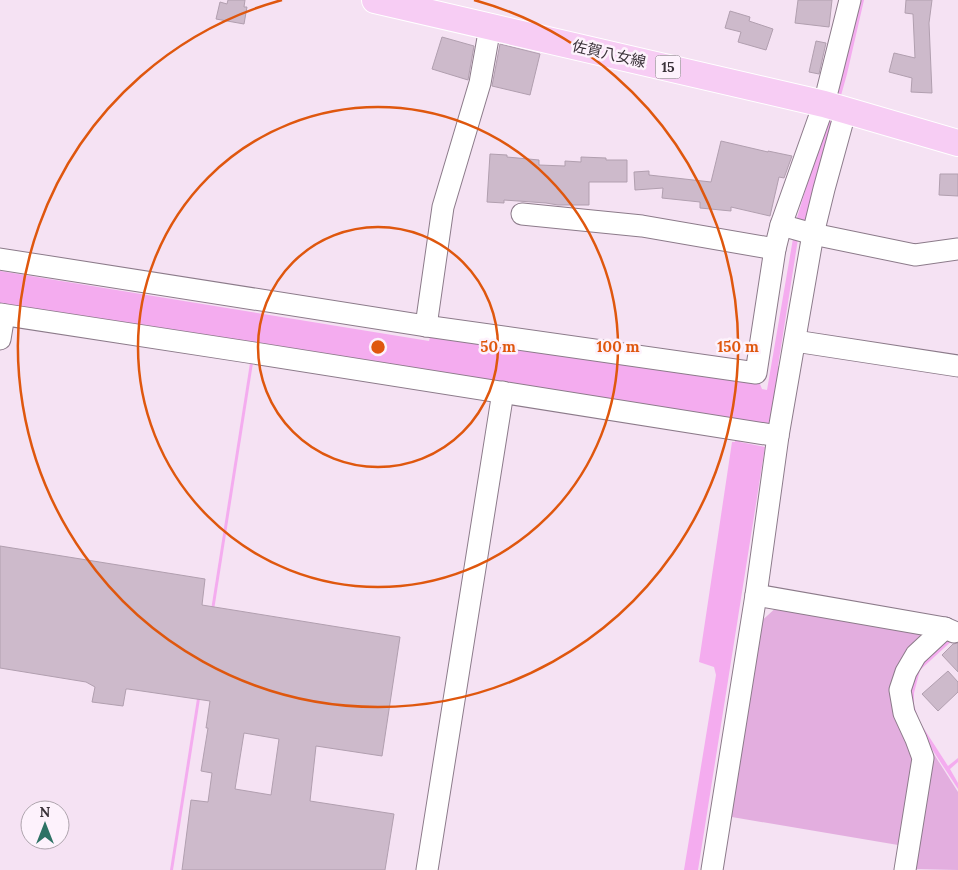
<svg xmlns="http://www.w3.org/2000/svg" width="958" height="870" font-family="Lora,'Noto Sans JP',serif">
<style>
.green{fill:#e3aedf}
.water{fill:#f4acef}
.building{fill:#cdbacb;stroke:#b19faf;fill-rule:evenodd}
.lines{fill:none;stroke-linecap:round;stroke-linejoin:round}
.minor-casing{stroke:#8c7b8a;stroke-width:23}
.major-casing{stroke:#fff;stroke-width:28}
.minor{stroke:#fff;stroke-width:21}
.major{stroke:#f7cdf4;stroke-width:26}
.ring{fill:none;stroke:#df570e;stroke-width:2.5}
.labels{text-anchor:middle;stroke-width:5;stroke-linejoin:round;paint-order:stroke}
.shield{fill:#fdf2fc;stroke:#746c74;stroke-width:1}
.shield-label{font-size:14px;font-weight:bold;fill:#3a3239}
.street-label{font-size:15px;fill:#3a3239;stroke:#fdf2fc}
.centre{fill:#df570e;stroke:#fdf2fc;stroke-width:2.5}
.ring-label{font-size:15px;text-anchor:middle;font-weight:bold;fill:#df570e;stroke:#fdf2fc;stroke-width:5;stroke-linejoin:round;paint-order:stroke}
</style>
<rect width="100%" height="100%" fill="#f5e2f3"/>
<g class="green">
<polygon points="779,605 927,636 904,665 914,742 904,846 726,816 757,625"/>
<polygon points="932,751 958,792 958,870 912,869"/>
</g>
<g class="water">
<polygon points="858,0 864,0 847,74 807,217 798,239 778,366 781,367 772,426 0,304 0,271 429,341 430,337 439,334 760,384 762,389 767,390 796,221 835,92"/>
<polygon points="250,363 253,363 173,870 170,870"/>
<polygon points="735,439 740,439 740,442 765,447 698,870 684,870 716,675 714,667 699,662 732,442 735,442"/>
<polygon points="952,635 956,637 920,670 914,693 914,705 919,721 948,766 958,758 958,762 950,769 958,783 958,789 924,737 911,704 911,691 919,666"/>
</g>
<g class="building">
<polygon points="228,0 245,0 244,7 247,7 244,24 216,19 220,2 227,4"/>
<polygon points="798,0 832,0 829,27 795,23"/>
<polygon points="906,0 932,0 929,23 932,93 911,92 912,78 889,72 894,53 915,58 913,14 905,13"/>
<polygon points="730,11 750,17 749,21 773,29 766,50 738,42 741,32 725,28"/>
<polygon points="442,37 474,46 468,80 432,69"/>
<polygon points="816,41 826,43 819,74 809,72"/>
<polygon points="500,44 540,54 530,95 492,86"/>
<polygon points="721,141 768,152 768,151 792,156 784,178 779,177 770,216 731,207 731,211 700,208 700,202 662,198 663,188 635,190 634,172 649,171 649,175 711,182"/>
<polygon points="490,154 507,155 507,157 539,160 539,165 565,166 565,161 581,162 581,157 606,158 606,160 627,160 627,182 589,182 589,205 558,205 546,203 504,200 504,203 487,202"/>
<polygon points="940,174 958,174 958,196 939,195"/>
<path d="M0,546L205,579L202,605L400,637L382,756L316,746L310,801L394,814L385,870H182L191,800L208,802L212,773L201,771L208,728H206L210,701L128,689H126L123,706L92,702L95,687L86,682L0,668ZM244,733L279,739L271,795L235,789Z"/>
<polygon points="958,643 958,672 942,655 953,644"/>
<polygon points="948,671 958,682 958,692 938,711 922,694"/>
</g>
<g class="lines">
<defs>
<g id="minor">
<polyline points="522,214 642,226 775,249"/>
<polyline points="781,225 813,234 915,255 958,249"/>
<polyline points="0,259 426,326 756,373 775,249 781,225 824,104 850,0"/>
<polyline points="0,314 254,353 778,436"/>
<polyline points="426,326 443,207 480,83 490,27"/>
<polyline points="0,339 4,315"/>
<polyline points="795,341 958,366"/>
<polyline points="756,595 945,628 954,632"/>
<polyline points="427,870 503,392"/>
<polyline points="712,870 756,595 778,436 813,234 824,189 846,109"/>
<polyline points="905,870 923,758 916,739 904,713 900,690 906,672 916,655 945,628"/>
</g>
<polyline id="major" points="375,0 824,104 958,143"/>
</defs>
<use href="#minor" class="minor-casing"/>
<use href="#major" class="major-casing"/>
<use href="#minor" class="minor"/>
<use href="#major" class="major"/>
</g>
<g class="ring">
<circle cx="378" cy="347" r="120"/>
<circle cx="378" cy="347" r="240"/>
<path d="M474 0A360 360 0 1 1 282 0"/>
</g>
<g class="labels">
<rect class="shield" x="655.5" y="55.5" width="25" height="23" rx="4"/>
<g class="shield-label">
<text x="668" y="72">15</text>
</g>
<g class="street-label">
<text transform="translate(609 54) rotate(13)" y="5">佐賀八女線</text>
</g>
</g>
<circle cx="378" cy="347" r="8" class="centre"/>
<g class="ring-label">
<text x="498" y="352">50 m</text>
<text x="618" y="352">100 m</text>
<text x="738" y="352">150 m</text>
</g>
<g transform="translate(45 825)"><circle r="24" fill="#fdf2fc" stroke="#afa5ae"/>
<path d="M0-4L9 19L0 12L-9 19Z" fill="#2d7265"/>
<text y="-8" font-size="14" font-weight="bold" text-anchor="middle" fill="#3a3239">N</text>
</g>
</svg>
